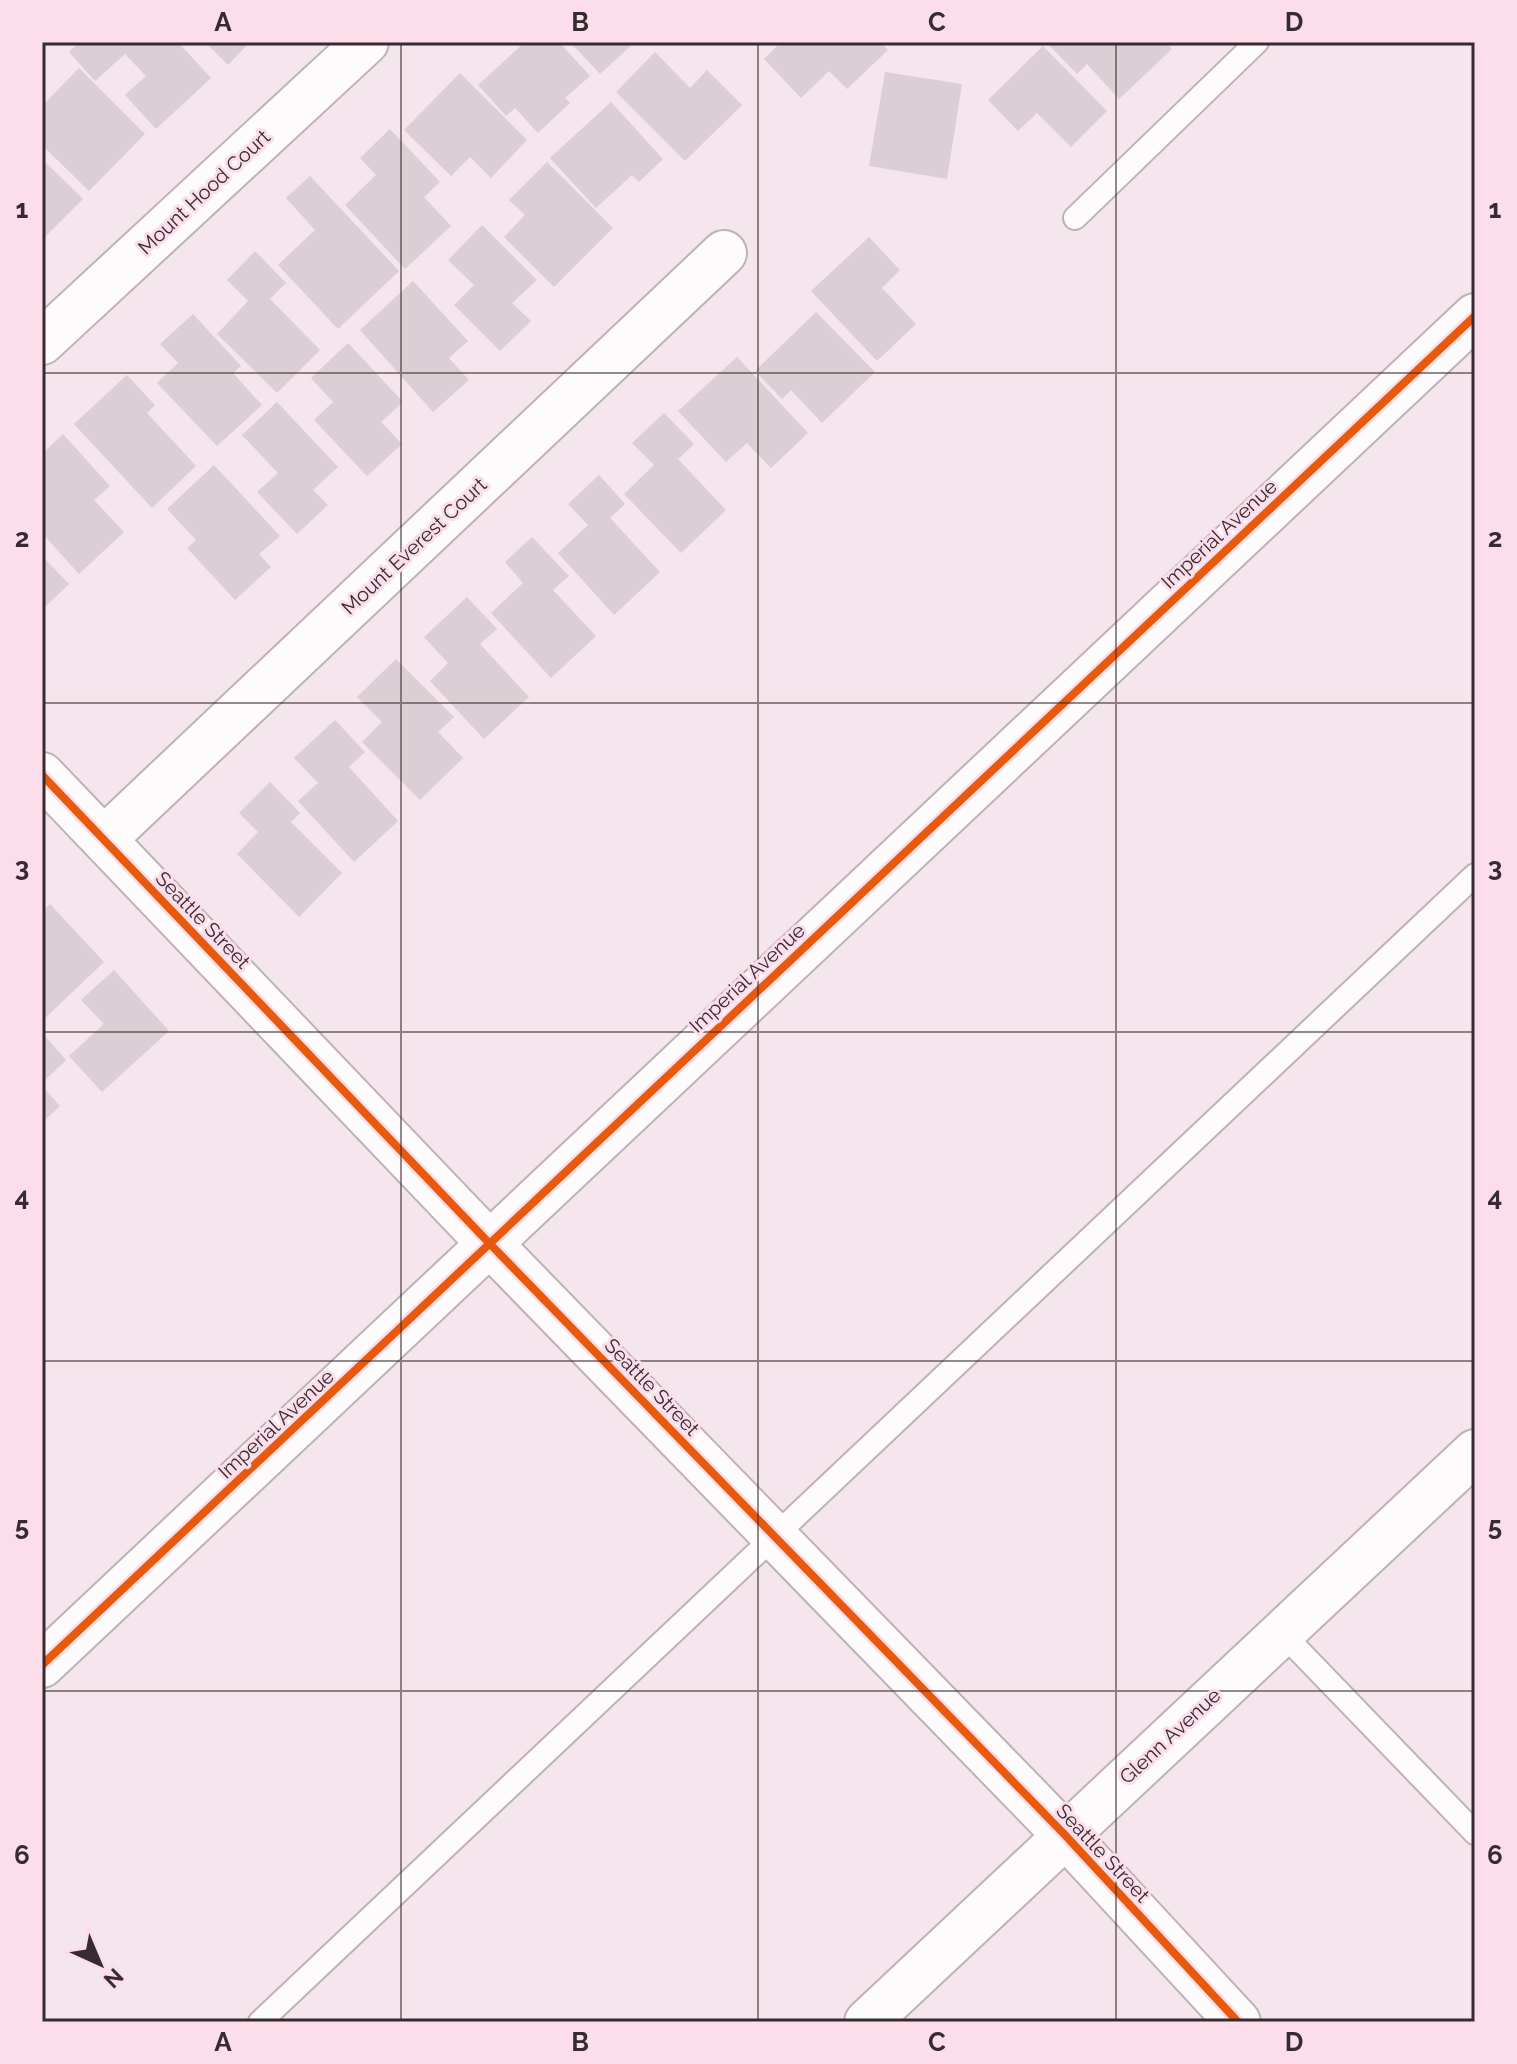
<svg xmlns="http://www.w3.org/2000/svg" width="1517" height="2064" font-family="Raleway,sans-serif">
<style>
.building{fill:#dbced4}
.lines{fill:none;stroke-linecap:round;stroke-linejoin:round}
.service-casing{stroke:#beb2b7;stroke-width:26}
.minor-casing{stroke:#beb2b7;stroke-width:48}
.tertiary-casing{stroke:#beb2b7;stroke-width:48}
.service{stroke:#fefbfc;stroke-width:22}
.minor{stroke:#fefbfc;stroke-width:44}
.tertiary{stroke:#fefbfc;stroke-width:44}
.cycleway-casing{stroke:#fcdeeb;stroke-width:13}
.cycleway{stroke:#e8590c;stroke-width:8}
.grid{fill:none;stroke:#362b30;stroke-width:2;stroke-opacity:0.55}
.labels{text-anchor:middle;stroke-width:6;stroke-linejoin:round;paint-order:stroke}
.street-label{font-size:20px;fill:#362b30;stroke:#fcdeeb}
.neatline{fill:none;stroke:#362b30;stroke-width:3}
.grid-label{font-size:26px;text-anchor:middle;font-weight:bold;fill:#362b30}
</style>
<rect width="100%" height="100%" fill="#f5e5ec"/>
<g class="building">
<polygon points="80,42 178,42 211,78 156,129 125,95 146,76 125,54 95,81 69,52"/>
<polygon points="205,42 250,42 228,65"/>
<polygon points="525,42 559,42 590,76 565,98 570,103 538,133 515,108 506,116 478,85"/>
<polygon points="570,42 635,42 600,74"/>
<polygon points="781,42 880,42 888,50 847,89 829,71 801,98 764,59"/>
<polygon points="1046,42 1165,42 1172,49 1119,99 1087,64 1077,74"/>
<polygon points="1043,46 1107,111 1071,147 1037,113 1018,131 988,100"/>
<polygon points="655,52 690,88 707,70 742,105 685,161 616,92"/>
<polygon points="79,68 145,134 89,191 42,145 42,106"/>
<polygon points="885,72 962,84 947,179 869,166"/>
<polygon points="460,73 527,140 491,178 470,157 451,176 404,130"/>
<polygon points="611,102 663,159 639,182 632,175 596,208 550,158"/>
<polygon points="390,129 440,182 424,197 451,226 405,269 345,205 376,175 360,158"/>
<polygon points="42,159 83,199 42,240"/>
<polygon points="547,162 613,228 554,287 504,237 525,215 509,200"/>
<polygon points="310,176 399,271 338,329 278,265 315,230 286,198"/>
<polygon points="482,225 537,280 512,303 531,321 500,351 454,305 474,285 448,260"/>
<polygon points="869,237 900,270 882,288 916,324 877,361 811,291"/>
<polygon points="255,251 286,283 270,299 320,350 277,393 217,334 248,301 227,280"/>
<polygon points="413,281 468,341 449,358 469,380 433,412 360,330"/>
<polygon points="816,312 875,372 822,423 791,390 782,399 755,371"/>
<polygon points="193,314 241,366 233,373 262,405 217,446 157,383 178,363 160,344"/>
<polygon points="348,343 403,402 381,422 402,444 367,476 314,420 333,402 311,378"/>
<polygon points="737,357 808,433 771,468 747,443 726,462 678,411"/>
<polygon points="127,375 155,405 147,413 196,466 152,508 74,424"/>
<polygon points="277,402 338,467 313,490 328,505 297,534 257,492 278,473 242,435"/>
<polygon points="664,413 694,444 678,459 726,510 681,553 624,494 654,465 632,443"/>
<polygon points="63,434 110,486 94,500 124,532 79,574 42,533 42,454"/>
<polygon points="214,465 280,536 259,554 271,567 235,600 187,548 196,540 167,509"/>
<polygon points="599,475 625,504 610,518 660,572 614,615 558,553 588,525 568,504"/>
<polygon points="532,537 569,576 553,590 596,636 551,678 491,613 523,583 505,562"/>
<polygon points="42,556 69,584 42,610"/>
<polygon points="467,597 497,629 480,644 529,697 484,739 430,681 448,663 424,637"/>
<polygon points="396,659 454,717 438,732 463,758 420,800 362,742 382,722 357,697"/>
<polygon points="335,720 365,752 349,767 398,821 354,862 298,801 318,783 294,758"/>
<polygon points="270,782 300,813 291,822 342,873 299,917 237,854 258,832 239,813"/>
<polygon points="50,904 104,962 42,1021 42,912"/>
<polygon points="114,970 169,1031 102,1092 69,1056 104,1024 81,1000"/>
<polygon points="45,1036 66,1060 42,1083 42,1039"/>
<polygon points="42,1086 60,1106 42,1123"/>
</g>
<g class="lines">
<defs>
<g id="service">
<polyline points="1075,218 1257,42"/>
<polyline points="1281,1632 1475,1833"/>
<polyline points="260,2022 1475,875"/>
</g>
<g id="minor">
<polyline points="42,342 366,42"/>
<polyline points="42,775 490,1244 1065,1835 1238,2022"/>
<polyline points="104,839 724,253"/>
<polyline points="42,1665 1475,316"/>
</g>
<polyline id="tertiary" points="867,2022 1475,1452"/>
</defs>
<use href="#service" class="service-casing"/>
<use href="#minor" class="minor-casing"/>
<use href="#tertiary" class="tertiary-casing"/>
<use href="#service" class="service"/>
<use href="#minor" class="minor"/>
<use href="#tertiary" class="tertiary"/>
<defs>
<g id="cycleway">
<polyline points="42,775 490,1244 1065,1835 1238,2022"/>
<polyline points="42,1665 1475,316"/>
</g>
</defs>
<use href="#cycleway" class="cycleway-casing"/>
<use href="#cycleway" class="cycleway"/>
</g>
<path class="grid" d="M401,42V2022M758,42V2022M1116,42V2022M42,373H1475M42,703H1475M42,1032H1475M42,1361H1475M42,1691H1475"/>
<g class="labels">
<g class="street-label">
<text transform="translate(204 192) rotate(-43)" y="7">Mount Hood Court</text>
<text transform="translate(1219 534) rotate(-43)" y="7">Imperial Avenue</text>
<text transform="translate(414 546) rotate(-43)" y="7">Mount Everest Court</text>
<text transform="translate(203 920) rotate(46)" y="7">Seattle Street</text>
<text transform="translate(747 978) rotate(-43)" y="7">Imperial Avenue</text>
<text transform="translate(652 1387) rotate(46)" y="7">Seattle Street</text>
<text transform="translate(276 1424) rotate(-43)" y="7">Imperial Avenue</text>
<text transform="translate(1170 1736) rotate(-43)" y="7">Glenn Avenue</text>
<text transform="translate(1103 1853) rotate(47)" y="7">Seattle Street</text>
</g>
</g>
<rect width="1517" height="2064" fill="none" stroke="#fcdeeb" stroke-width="88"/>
<g transform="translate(100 1964) rotate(136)" stroke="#fcdeeb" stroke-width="6" paint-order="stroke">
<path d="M0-6L14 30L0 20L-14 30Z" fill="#362b30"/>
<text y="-12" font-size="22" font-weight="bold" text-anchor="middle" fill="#362b30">N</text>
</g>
<rect x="44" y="44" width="1429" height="1976" class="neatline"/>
<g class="grid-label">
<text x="223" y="31">A</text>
<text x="580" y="31">B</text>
<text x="937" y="31">C</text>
<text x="1294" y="31">D</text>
<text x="22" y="218">1</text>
<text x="1495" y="218">1</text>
<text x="22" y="547">2</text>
<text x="1495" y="547">2</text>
<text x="22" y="876">3</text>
<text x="1495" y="876">3</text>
<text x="22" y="1206">4</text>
<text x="1495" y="1206">4</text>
<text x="22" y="1535">5</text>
<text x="1495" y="1535">5</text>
<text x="22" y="1864">6</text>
<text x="1495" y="1864">6</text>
<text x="223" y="2051">A</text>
<text x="580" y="2051">B</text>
<text x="937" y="2051">C</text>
<text x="1294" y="2051">D</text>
</g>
</svg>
